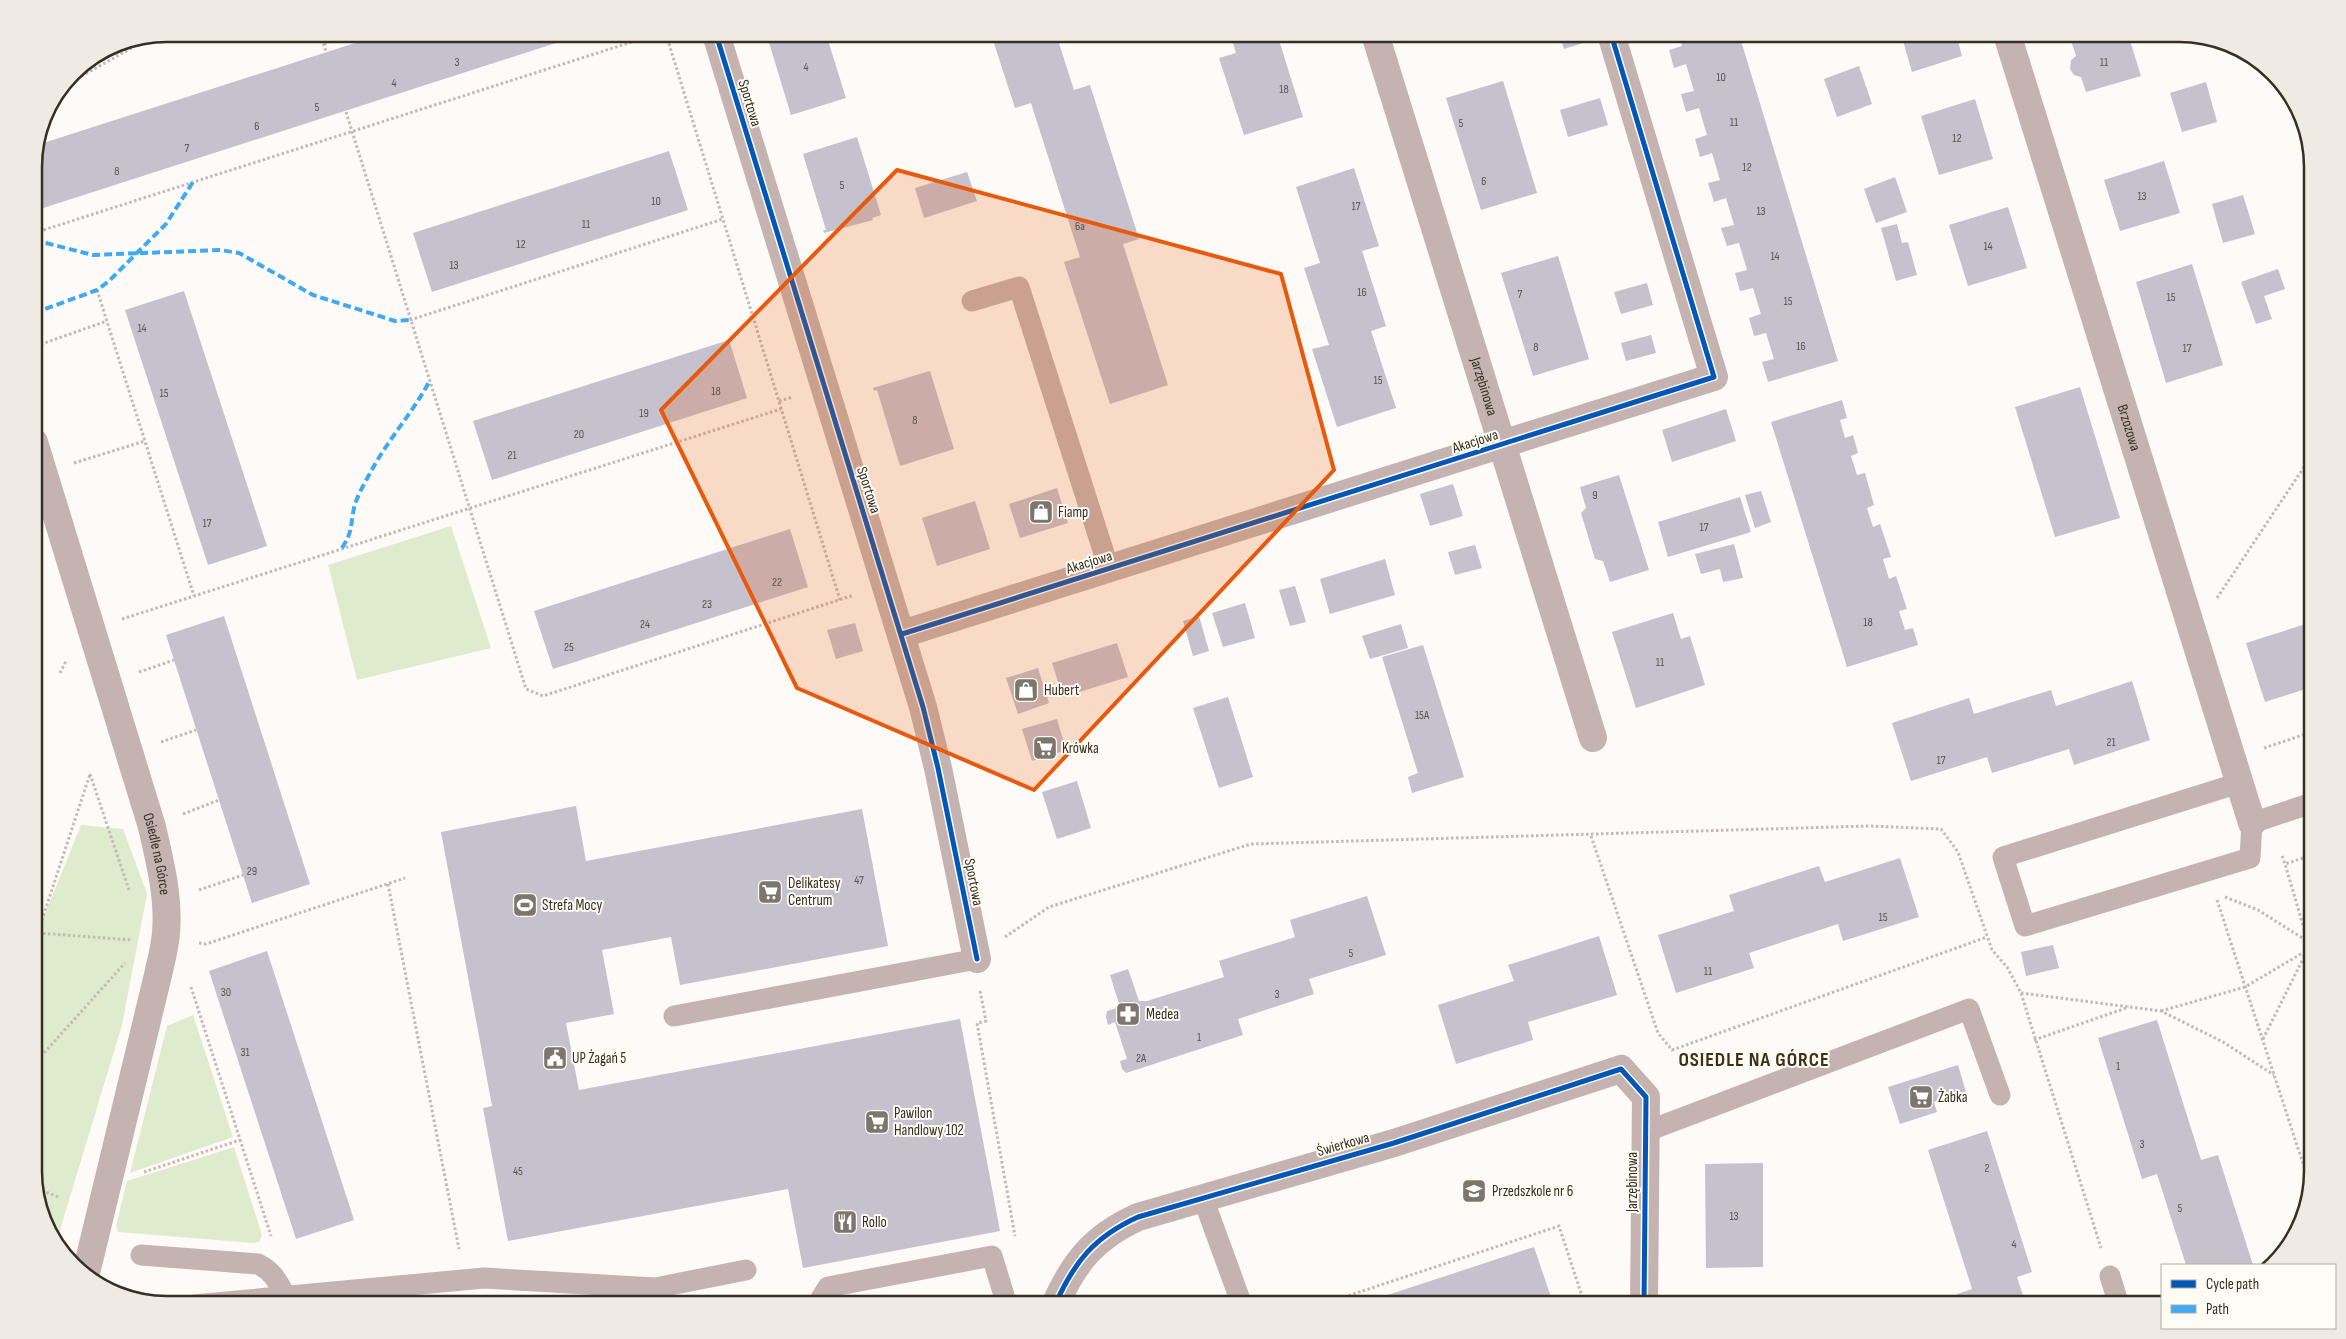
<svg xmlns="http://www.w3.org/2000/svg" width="2346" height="1339" font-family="'Sofia Sans Condensed',sans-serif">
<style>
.green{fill:#deeccd}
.building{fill:#c5c1cd}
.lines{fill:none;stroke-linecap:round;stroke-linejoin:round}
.path{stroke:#c5b9b6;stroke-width:3;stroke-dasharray:2.5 2.5;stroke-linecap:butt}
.service{stroke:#c4b3b0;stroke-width:21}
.minor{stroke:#c4b3b0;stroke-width:28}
.quiet{stroke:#3fa9f5;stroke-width:4;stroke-dasharray:8 4;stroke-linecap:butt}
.cycleway-casing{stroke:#fffbf5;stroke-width:8}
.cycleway{stroke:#0057b8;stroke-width:5}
.marked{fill:#e8590c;fill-opacity:0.2;stroke:#e8590c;stroke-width:4;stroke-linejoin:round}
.labels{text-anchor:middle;stroke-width:4;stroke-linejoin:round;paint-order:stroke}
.number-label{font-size:12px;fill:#5a544d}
.street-label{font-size:15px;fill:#362f22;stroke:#fffbf5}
.poi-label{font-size:15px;fill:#362f22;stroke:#fffbf5;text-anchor:start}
.district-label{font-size:20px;font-weight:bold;letter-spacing:1px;fill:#3e3015;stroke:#fffbf5}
.rim{fill:none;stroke:#362f22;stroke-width:2.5}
</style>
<rect width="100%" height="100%" fill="#fdfaf7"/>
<g class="green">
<polygon points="451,526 491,648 357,680 328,565"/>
<polygon points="81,825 123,829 147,894 122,1025 56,1243 34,1180 34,941"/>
<polygon points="193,1015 233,1137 130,1173 167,1026"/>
<polygon points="234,1147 262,1235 259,1242 254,1243 118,1232 116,1226 127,1181"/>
</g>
<g class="building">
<polygon points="383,34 584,34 34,211 34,159 37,145"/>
<polygon points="775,34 826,34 846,98 791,115 767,36"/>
<polygon points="991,34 1056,34 1074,90 1090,85 1139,239 1123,244 1168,385 1110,404 1064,262 1080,257 1031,103 1015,108"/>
<polygon points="1230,34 1294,34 1279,40 1303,117 1244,135 1219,58 1236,53"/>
<polygon points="1559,34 1594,34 1596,39 1564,49"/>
<polygon points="1678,34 1739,34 1838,361 1768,382 1762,362 1774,359 1766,333 1754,336 1749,318 1761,314 1753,288 1740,291 1735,273 1747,270 1739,243 1727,246 1721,228 1734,225 1726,198 1714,202 1708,183 1720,180 1712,153 1700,157 1695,139 1707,135 1699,108 1686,112 1681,94 1694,91 1686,64 1674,68 1669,50 1682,46"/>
<polygon points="1901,34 1956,34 1962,56 1912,72"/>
<polygon points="2069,34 2128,34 2141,76 2086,92 2081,77 2074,75 2070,69 2071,60 2076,56"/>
<polygon points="1859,66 1872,104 1837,117 1824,79"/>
<polygon points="1503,81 1537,193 1481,210 1446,98"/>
<polygon points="2206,82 2217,122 2182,132 2170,93"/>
<polygon points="1600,98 1608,125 1568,137 1560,110"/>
<polygon points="1975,99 1993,159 1939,175 1921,116"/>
<polygon points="857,137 881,215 872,218 873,220 824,233 823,230 826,230 803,154"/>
<polygon points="669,151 688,210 432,292 413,233"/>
<polygon points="2164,161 2180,213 2120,231 2104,180"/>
<polygon points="1354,168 1379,246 1362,251 1386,326 1371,331 1396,408 1337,427 1312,349 1329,345 1304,268 1320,263 1296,187"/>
<polygon points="967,172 977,201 924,218 915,188"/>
<polygon points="1895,177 1907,212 1876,223 1864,189"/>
<polygon points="2243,195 2255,234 2223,243 2212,204"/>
<polygon points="2008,207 2027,268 1968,286 1949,225"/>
<polygon points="1897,224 1902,243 1908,242 1917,275 1896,281 1881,228"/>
<polygon points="1558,256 1589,359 1533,376 1501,273"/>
<polygon points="2192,264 2223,365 2166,383 2136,282"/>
<polygon points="2278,269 2285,289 2264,296 2272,319 2256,324 2241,282"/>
<polygon points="1647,283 1653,305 1621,314 1614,292"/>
<polygon points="184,291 267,546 208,565 125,310"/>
<polygon points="1651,335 1656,353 1626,361 1621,343"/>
<polygon points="729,340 747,398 492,480 473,421"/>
<polygon points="930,371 954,449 900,466 877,390 874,391 873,388"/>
<polygon points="2080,387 2120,518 2055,537 2015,407"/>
<polygon points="1842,400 1847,418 1840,420 1845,438 1853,435 1858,453 1851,456 1857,475 1865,473 1874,505 1867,508 1873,527 1880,524 1891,557 1883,559 1889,579 1896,576 1907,609 1899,611 1905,630 1913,628 1918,645 1847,667 1771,422"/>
<polygon points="1726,409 1736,441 1672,462 1662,430"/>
<polygon points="1619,475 1649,570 1610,582 1603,561 1595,559 1581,513 1586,508 1580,487"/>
<polygon points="1453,484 1463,516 1430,526 1420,494"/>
<polygon points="1057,488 1068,523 1020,538 1009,504"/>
<polygon points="1761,491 1771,522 1755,528 1745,495"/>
<polygon points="1740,497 1751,532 1668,557 1658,522"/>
<polygon points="975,501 990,549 937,566 922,518"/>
<polygon points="790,529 808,587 553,669 534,611"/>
<polygon points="1734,544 1743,578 1723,582 1720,569 1701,574 1695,554"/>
<polygon points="1475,545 1482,568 1455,575 1448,552"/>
<polygon points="1385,559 1395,595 1330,614 1320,579"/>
<polygon points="1295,586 1306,622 1290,626 1279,590"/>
<polygon points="1245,603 1255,638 1223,647 1212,613"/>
<polygon points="1673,613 1681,639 1690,636 1705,685 1636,708 1612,632"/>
<polygon points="224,616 310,884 252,903 166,635"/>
<polygon points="1199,616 1209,651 1193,656 1183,621"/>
<polygon points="2312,622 2312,687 2265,702 2246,643"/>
<polygon points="855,623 863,651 836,659 827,630"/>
<polygon points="1401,624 1408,648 1370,659 1362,636"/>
<polygon points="1117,643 1128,677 1063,697 1052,663"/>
<polygon points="1423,645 1464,777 1412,793 1408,777 1418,773 1382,657"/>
<polygon points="1038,668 1049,703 1018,714 1006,678"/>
<polygon points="2132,681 2150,740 2074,765 2069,749 1992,773 1987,757 1911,781 1892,723 1969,698 1974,714 2051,690 2056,706"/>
<polygon points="1228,697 1253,777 1219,788 1193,708"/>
<polygon points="1057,719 1066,750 1032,761 1022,729"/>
<polygon points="1077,781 1091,828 1057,839 1042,792"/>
<polygon points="576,806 586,861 862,809 888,946 680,985 671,937 602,950 614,1014 566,1023 579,1090 960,1019 1000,1231 803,1268 788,1189 508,1241 483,1108 492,1106 441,832"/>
<polygon points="1900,858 1919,917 1843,941 1838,924 1749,953 1754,968 1676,993 1658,935 1734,911 1729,895 1819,866 1825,882"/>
<polygon points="1367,896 1386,955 1309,979 1314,994 1238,1019 1243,1035 1126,1073 1122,1069 1120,1061 1127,1059 1115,1022 1108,1025 1106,1017 1107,1011 1120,1007 1110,975 1128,969 1139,1001 1147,1001 1224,977 1219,961 1295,937 1290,920"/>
<polygon points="1599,936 1617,995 1528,1022 1533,1040 1456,1064 1438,1005 1514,981 1508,965"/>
<polygon points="2053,945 2059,968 2026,976 2021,952"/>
<polygon points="267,951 354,1220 296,1239 209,971"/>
<polygon points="2157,1020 2201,1160 2218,1155 2253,1265 2186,1265 2157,1174 2142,1179 2098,1038"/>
<polygon points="1958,1065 1966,1092 1934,1102 1937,1112 1900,1124 1888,1087"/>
<polygon points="1987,1131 2032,1272 2017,1277 2026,1305 1960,1305 1957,1294 1972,1289 1928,1150"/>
<polygon points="1763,1163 1763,1267 1706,1268 1705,1164"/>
<polygon points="1534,1247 1551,1297 1555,1296 1558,1305 1357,1305"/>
</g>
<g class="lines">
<g class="path">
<polyline points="320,34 326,51"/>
<polyline points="666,34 840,600"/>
<polyline points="324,44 333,41 337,34"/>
<polyline points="64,86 151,37"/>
<polyline points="346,112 526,689 543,696 854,595"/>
<polyline points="34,233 657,34"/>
<polyline points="97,290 194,596"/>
<polyline points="410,320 723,219"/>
<polyline points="36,346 107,321"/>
<polyline points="779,401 793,397"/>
<polyline points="74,463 145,441"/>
<polyline points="2217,598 2312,455"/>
<polyline points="122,619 781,409"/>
<polyline points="139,672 174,660"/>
<polyline points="60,673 66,661"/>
<polyline points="161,742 196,730"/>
<polyline points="2264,748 2312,732"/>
<polyline points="90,774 129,890"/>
<polyline points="183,814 219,800"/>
<polyline points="1591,836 1658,1033 1672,1050 1987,937"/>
<polyline points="2282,856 2285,864 2312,855"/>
<polyline points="388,884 459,1249"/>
<polyline points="199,890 243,875"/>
<polyline points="2225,897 2258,910 2312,944"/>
<polyline points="2217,900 2309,1182"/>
<polyline points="38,933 132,940"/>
<polyline points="1005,937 1049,907 1251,844 1869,826 1941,829 1958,852 1992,950 2007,967 2021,993 2101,1248"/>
<polyline points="199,943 206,944 405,878"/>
<polyline points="34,944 90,774"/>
<polyline points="191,987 271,1236"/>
<polyline points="980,991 986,1021 977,1023 1015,1236"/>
<polyline points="2021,993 2161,1011 2223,1042 2274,1075"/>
<polyline points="2161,1011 2245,987 2306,951"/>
<polyline points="2263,1039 2307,951 2308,942 2285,864"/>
<polyline points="2034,1040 2129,1007"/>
<polyline points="34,1064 125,963"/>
<polyline points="144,1172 240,1140"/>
<polyline points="37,1189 59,1197"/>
<polyline points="1320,1305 1559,1226 1585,1305"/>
</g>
<g class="service">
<polyline points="972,301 1019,287 1109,569"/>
<polyline points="2239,783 2003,857 2025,926 2250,858 2252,823 2312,803"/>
<polyline points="674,1016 977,959"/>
<polyline points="1645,1132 1969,1009 2000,1095"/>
<polyline points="1203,1198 1242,1305"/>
<path d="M141,1255L258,1264C273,1271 278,1282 286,1297"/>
<polyline points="2110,1276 2119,1305"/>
<polyline points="194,1305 484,1278 655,1288 746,1270"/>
<polyline points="817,1305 828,1287 992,1256 1007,1305"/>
</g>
<g class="minor">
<polyline points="716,34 923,707 938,768 977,959"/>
<path id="s1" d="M1375,34L1593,738"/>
<path id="s2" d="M2007,34L2252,823"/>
<path id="s3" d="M34,442L152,827C160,862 169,897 166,933C165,947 161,961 158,975L86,1273"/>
<polyline points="902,634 1714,377 1611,34"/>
<path d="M1055,1305C1074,1262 1094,1237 1138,1217L1394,1143L1621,1069L1646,1097L1644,1305"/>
</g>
<g class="quiet">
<polyline points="34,240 93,255 220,250 239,253 313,295 395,321 410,320"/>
<polyline points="34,313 97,290 109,281 166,224 193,182"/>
<path d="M342,548C353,531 350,527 354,508C357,495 367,479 374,466C391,436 413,412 429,382"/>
</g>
<defs>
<g id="cycleway">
<polyline points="716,34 923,707 938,768 977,959"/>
<polyline points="902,634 1714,377 1611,34"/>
<path d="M1055,1305C1074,1262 1094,1237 1138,1217L1394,1143L1621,1069L1646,1097L1644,1305"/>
</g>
</defs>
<use href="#cycleway" class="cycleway-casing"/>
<use href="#cycleway" class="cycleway"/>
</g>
<path class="marked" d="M897,170L1281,274L1334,470L1034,790L797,688L661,410Z"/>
<defs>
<symbol id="shop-square" viewBox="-11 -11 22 22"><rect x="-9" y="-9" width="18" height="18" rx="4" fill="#7c766d" stroke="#fffbf5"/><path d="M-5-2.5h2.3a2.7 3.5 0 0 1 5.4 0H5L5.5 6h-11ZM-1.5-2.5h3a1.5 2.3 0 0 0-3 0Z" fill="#fff"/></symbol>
<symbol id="supermarket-square" viewBox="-11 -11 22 22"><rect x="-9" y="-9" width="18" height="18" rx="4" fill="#7c766d" stroke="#fffbf5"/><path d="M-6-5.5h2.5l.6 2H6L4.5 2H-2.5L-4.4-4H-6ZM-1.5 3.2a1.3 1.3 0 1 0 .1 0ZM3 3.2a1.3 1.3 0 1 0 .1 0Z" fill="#fff"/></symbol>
<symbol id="stadium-square" viewBox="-11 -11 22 22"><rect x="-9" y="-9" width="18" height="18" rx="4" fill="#7c766d" stroke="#fffbf5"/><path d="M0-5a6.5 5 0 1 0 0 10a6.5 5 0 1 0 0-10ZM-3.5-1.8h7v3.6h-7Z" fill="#fff"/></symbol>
<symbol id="pharmacy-square" viewBox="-11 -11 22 22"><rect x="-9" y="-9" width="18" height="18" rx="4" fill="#7c766d" stroke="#fffbf5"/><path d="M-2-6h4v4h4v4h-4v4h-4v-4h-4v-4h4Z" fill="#fff"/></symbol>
<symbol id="civic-square" viewBox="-11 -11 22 22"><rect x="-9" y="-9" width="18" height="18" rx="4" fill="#7c766d" stroke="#fffbf5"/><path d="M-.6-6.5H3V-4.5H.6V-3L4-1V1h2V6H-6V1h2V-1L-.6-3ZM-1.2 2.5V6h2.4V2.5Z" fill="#fff"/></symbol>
<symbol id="school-square" viewBox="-11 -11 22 22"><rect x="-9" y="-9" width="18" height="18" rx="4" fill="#7c766d" stroke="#fffbf5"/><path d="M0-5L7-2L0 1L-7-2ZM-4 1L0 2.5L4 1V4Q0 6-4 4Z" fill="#fff"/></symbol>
<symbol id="restaurant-square" viewBox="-11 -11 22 22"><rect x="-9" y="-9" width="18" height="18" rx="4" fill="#7c766d" stroke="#fffbf5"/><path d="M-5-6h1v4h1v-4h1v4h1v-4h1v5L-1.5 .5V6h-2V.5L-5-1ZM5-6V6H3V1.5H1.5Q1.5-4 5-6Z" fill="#fff"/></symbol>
</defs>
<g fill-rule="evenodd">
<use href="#shop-square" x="1027" y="498" width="28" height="28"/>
<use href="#shop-square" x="1012" y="676" width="28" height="28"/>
<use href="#supermarket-square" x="1031" y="734" width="28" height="28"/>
<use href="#supermarket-square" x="756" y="878" width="28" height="28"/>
<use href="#stadium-square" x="511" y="891" width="28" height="28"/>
<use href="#pharmacy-square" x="1114" y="1000" width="28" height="28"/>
<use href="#civic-square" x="541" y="1044" width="28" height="28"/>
<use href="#supermarket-square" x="1907" y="1083" width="28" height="28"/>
<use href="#supermarket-square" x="863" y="1108" width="28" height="28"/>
<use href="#school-square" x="1460" y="1177" width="28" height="28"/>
<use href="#restaurant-square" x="831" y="1208" width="28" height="28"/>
</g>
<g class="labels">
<g class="number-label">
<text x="457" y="66">3</text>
<text x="2104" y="66">11</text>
<text x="806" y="71">4</text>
<text x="1721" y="81">10</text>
<text x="394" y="87">4</text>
<text x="1284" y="93">18</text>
<text x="317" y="111">5</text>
<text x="1734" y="126">11</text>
<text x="1461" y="127">5</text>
<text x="257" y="130">6</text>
<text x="1957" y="142">12</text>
<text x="187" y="152">7</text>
<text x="1747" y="171">12</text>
<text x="117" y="175">8</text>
<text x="1484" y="185">6</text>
<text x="842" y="189">5</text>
<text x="2142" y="200">13</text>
<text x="656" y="205">10</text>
<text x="1356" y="210">17</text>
<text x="1761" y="215">13</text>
<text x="586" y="228">11</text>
<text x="1080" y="230">6a</text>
<text x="521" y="248">12</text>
<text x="1988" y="250">14</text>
<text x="1775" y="260">14</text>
<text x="454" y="269">13</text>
<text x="1362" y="296">16</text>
<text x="1520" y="298">7</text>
<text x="2171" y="301">15</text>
<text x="1788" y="305">15</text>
<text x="142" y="332">14</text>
<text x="1801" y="350">16</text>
<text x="1536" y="351">8</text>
<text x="2187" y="352">17</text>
<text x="1378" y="384">15</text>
<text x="716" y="395">18</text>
<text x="164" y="397">15</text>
<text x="644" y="417">19</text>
<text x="915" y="424">8</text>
<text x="579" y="438">20</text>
<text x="512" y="459">21</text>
<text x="1595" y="499">9</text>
<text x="207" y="527">17</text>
<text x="1704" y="531">17</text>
<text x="777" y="586">22</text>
<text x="707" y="608">23</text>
<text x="1868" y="626">18</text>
<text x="645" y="628">24</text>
<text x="569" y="651">25</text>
<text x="1660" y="666">11</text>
<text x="1422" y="719">15A</text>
<text x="2111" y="746">21</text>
<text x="1941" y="764">17</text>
<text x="252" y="875">29</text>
<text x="859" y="884">47</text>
<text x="1883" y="921">15</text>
<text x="1351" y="957">5</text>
<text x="1708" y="975">11</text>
<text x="226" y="996">30</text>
<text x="1277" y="998">3</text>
<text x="1199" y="1041">1</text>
<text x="245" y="1056">31</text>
<text x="1141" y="1062">2A</text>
<text x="2118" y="1070">1</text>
<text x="2142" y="1148">3</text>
<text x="1987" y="1172">2</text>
<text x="518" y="1175">45</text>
<text x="2180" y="1212">5</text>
<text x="1734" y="1220">13</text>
<text x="2014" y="1248">4</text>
</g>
<g class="street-label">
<text transform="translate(750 103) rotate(73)" y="5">Sportowa</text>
<text dy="5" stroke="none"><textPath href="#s1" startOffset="369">Jarzębinowa</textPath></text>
<text dy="5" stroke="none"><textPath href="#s2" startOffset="412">Brzozowa</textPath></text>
<text transform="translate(1475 441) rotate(-18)" y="5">Akacjowa</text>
<text transform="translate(869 490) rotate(72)" y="5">Sportowa</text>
<text transform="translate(1089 562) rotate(-17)" y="5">Akacjowa</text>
<text dy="5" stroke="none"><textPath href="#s3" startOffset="430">Osiedle na Górce</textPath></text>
<text transform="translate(974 882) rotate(79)" y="5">Sportowa</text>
<text transform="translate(1343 1144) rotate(-16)" y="5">Świerkowa</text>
<text transform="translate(1632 1182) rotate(-90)" y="5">Jarzębinowa</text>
</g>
<g class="poi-label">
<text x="1058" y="517">Fiamp</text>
<text x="1044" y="695">Hubert</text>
<text x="1062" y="753">Krówka</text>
<text x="788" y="888">Delikatesy<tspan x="788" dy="17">Centrum</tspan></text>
<text x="542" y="910">Strefa Mocy</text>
<text x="1146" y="1019">Medea</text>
<text x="572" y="1063">UP Żagań 5</text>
<text x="1938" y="1102">Żabka</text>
<text x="894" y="1118">Pawilon<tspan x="894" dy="17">Handlowy 102</tspan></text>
<text x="1492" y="1196">Przedszkole nr 6</text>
<text x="862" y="1227">Rollo</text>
</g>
<g class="district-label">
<text x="1754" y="1066">OSIEDLE NA GÓRCE</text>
</g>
</g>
<path d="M0 0H2346V1339H0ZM167 42H2179A125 125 0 0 1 2304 167V1171A125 125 0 0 1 2179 1296H167A125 125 0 0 1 42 1171V167A125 125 0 0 1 167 42Z" fill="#efebe4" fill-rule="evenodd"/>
<path class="rim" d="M167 42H2179A125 125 0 0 1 2304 167V1171A125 125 0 0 1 2179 1296H167A125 125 0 0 1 42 1171V167A125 125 0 0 1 167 42Z"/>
<rect x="2161" y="1264" width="175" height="65" fill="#fffbf5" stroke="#afa9a1"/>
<rect x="2171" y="1280" width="25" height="8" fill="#0057b8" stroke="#afa9a1"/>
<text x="2206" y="1289" font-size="15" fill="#362f22">Cycle path</text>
<rect x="2171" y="1305" width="25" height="8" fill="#3fa9f5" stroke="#afa9a1"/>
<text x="2206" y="1314" font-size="15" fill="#362f22">Path</text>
</svg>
